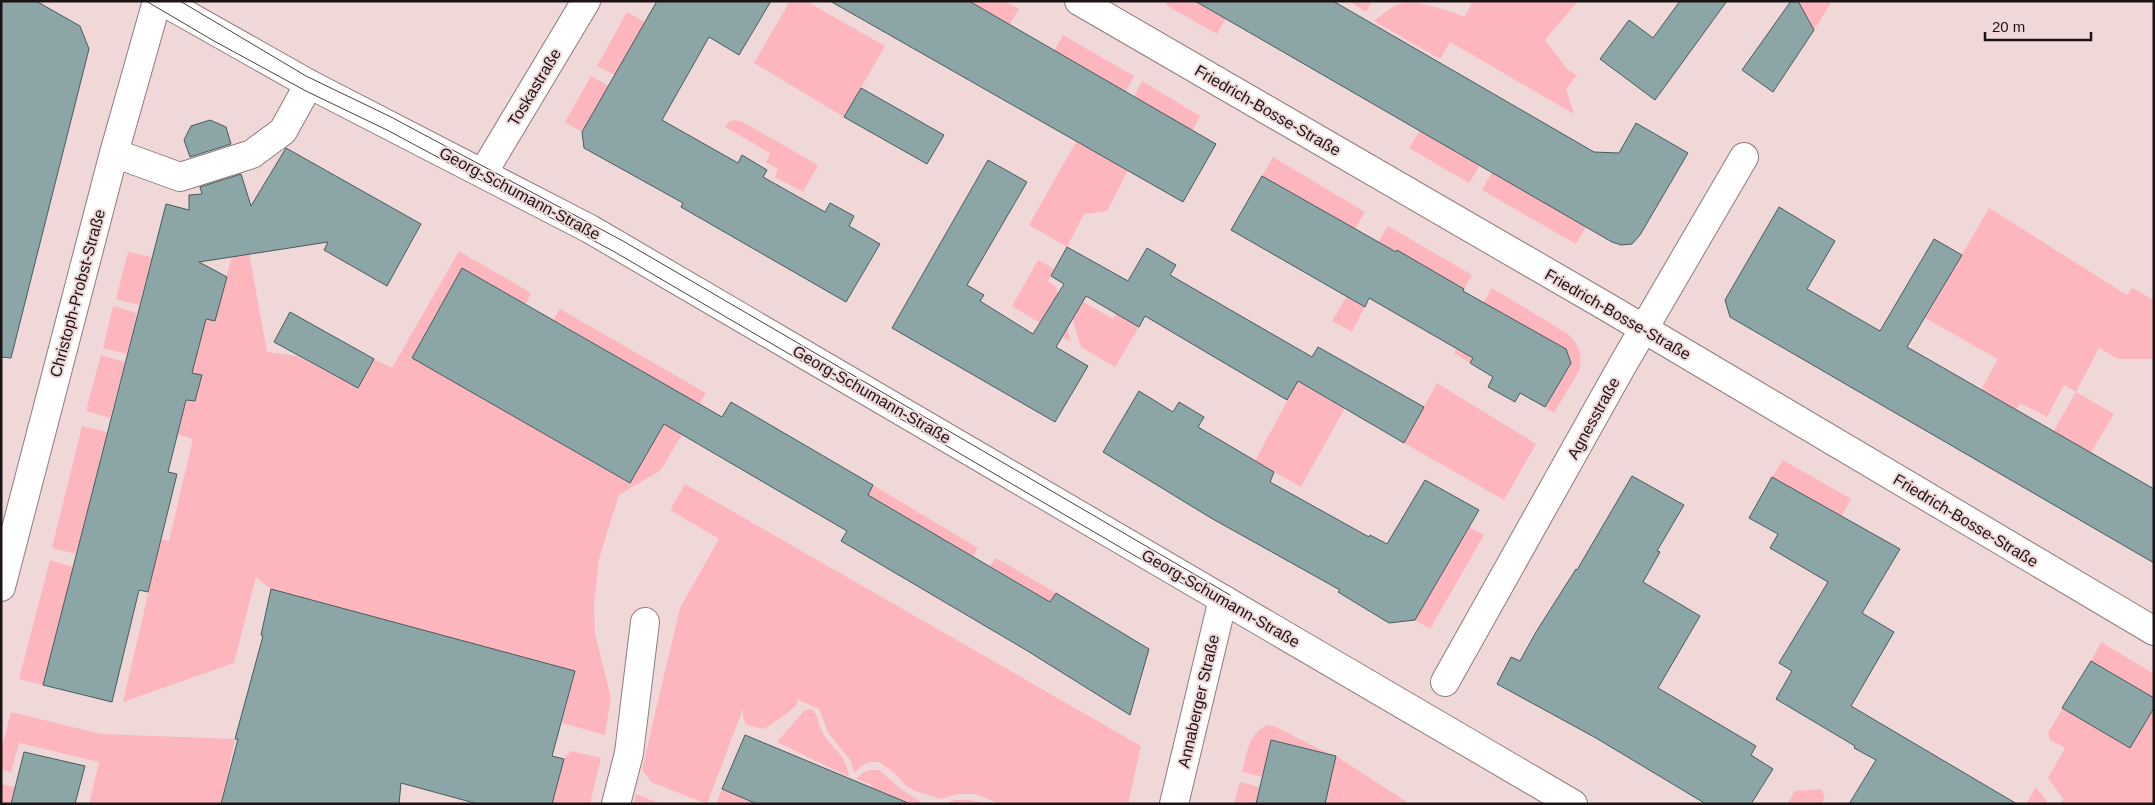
<svg xmlns="http://www.w3.org/2000/svg" width="2155" height="805" font-family="Helvetica,sans-serif">
<style>
.green{fill:#fdb6bd}
.building{fill:#8ca5a6;stroke:#465c5d}
.lines{fill:none;stroke-linecap:round;stroke-linejoin:round}
.minor-casing{stroke:#907a7c;stroke-width:30}
.major-casing{stroke:#907a7c;stroke-width:30}
.minor{stroke:#fff;stroke-width:28}
.major{stroke:#fff;stroke-width:28}
.tram{stroke:#4d4142;stroke-width:1}
.labels{text-anchor:middle;stroke-width:4;stroke-linejoin:round;paint-order:stroke}
.street-label{font-size:16px;fill:#1b1314;stroke:#f0d8d9}
</style>
<rect width="100%" height="100%" fill="#f0d8d9"/>
<g class="green">
<polygon points="790,1 806,1 885,46 844,117 754,63"/>
<polygon points="969,1 1005,1 1019,9 1010,24"/>
<polygon points="1168,1 1197,1 1226,18 1217,34 1166,5"/>
<polygon points="1349,1 1372,1 1366,12"/>
<path d="M1469,1H1578L1545,40L1568,70L1577,75L1566,89L1574,114L1450,42L1440,59L1374,21C1383,14 1394,4 1405,3C1420,1 1450,11 1464,17L1472,4Z"/>
<polygon points="1797,1 1832,1 1814,30"/>
<polygon points="627,12 645,22 615,75 597,66"/>
<polygon points="1063,35 1134,76 1125,93 1054,51"/>
<polygon points="591,76 609,86 582,132 565,122"/>
<polygon points="1142,81 1200,116 1192,131 1133,98"/>
<polygon points="735,120 743,122 818,165 803,192 775,177 778,169 766,162 770,153 725,127 729,122"/>
<polygon points="1420,130 1480,165 1469,183 1409,148"/>
<polygon points="1076,142 1128,170 1107,211 1084,214 1067,247 1029,225"/>
<polygon points="1273,157 1365,212 1355,229 1262,176"/>
<polygon points="1492,172 1586,227 1576,244 1482,190"/>
<polygon points="1989,208 2127,295 2132,288 2154,300 2154,359 2118,359 2099,348 2076,392 2114,414 2090,454 2053,432 2076,392 2064,385 2047,417 2020,403 2016,410 1981,390 1998,359 1925,318"/>
<polygon points="244,225 267,352 297,356 358,388 374,359 392,368 459,251 531,293 523,309 516,299 462,268 413,358 629,483 680,393 558,322 550,325 560,309 706,393 661,470 619,495 599,559 594,605 595,634 611,698 605,735 562,723 575,671 271,589 256,577 234,663 123,702 161,539 169,541 193,439 177,434 186,399 195,401 202,376 192,373 206,319 215,321 236,240"/>
<polygon points="1388,226 1472,275 1464,289 1397,250 1369,298 1352,332 1332,321"/>
<polygon points="128,252 152,257 139,305 116,299"/>
<polygon points="1038,260 1054,269 1048,281 1056,287 1071,342 1012,306"/>
<path d="M1492,288L1568,334C1579,344 1583,356 1579,371L1554,413L1545,407L1571,363L1500,312L1470,363L1454,353Z"/>
<polygon points="1064,291 1113,319 1117,313 1139,327 1115,367 1081,347"/>
<polygon points="113,306 137,313 127,354 103,348"/>
<polygon points="101,355 125,362 110,418 86,411"/>
<polygon points="1298,381 1345,408 1301,487 1255,461"/>
<polygon points="1437,383 1536,444 1504,500 1404,443"/>
<polygon points="82,426 107,432 76,554 52,548"/>
<polygon points="1783,460 1851,499 1841,517 1772,477"/>
<polygon points="685,484 1141,746 1128,804 1000,804 976,794 958,794 941,799 915,791 905,785 896,774 879,762 870,762 861,766 854,773 851,761 829,734 819,709 796,699 798,703 789,712 764,729 746,725 743,717 743,709 707,804 651,782 642,769 680,608 719,539 670,510"/>
<polygon points="873,485 978,548 973,557 868,495"/>
<polygon points="1469,527 1484,535 1430,629 1415,620"/>
<polygon points="996,558 1056,593 1050,602 990,566"/>
<polygon points="50,560 73,567 43,685 19,679"/>
<polygon points="2101,642 2154,674 2154,698 2091,661"/>
<polygon points="2063,708 2154,708 2154,804 2058,804 2064,800 2048,778 2065,748 2050,740 2048,733"/>
<path d="M811,709C819,715 817,721 821,729C828,747 847,753 849,777L777,742L804,711Z"/>
<polygon points="11,712 101,734 235,739 221,804 89,804 99,762 19,743 11,772 1,769 1,751"/>
<path d="M1267,725L1274,726L1331,755L1272,740L1262,777L1242,772C1247,754 1248,734 1267,725Z"/>
<polygon points="571,751 601,758 590,804 552,804 564,759"/>
<polygon points="1336,756 1410,804 1325,804"/>
<polygon points="870,770 879,770 902,790 924,804 909,804 871,788 872,785 856,779 862,773"/>
<polygon points="1240,782 1260,787 1256,804 1234,804"/>
<polygon points="1,784 15,787 11,804 1,804"/>
<polygon points="2036,787 2049,804 2026,804"/>
<polygon points="722,789 757,804 716,804"/>
<polygon points="1821,789 1825,797 1821,804 1787,804 1795,791"/>
<polygon points="636,794 661,804 634,804"/>
<polygon points="954,800 970,800 990,804 945,804"/>
</g>
<g class="building">
<polygon points="1,1 36,1 80,26 89,49 11,358 1,357"/>
<polygon points="657,1 771,1 739,55 709,37 662,120 738,163 742,155 767,170 763,177 825,212 830,203 854,216 849,226 880,244 846,302 681,207 683,203 584,148 582,132"/>
<polygon points="830,1 969,1 1216,144 1183,202"/>
<polygon points="1195,1 1333,1 1594,152 1619,153 1636,123 1688,153 1640,235 1632,244 1621,245 1612,242"/>
<polygon points="1680,1 1727,1 1655,100 1600,59 1629,20 1653,38"/>
<polygon points="1791,1 1798,1 1814,30 1773,92 1742,70"/>
<polygon points="861,88 944,135 927,164 844,117"/>
<polygon points="210,120 226,127 231,144 190,157 184,140 191,126"/>
<polygon points="286,148 421,224 387,286 324,250 328,242 199,262 227,277 215,321 206,319 192,373 202,375 195,401 186,400 168,472 177,474 148,592 139,590 112,702 43,685 166,204 189,210 189,195 202,194 200,187 241,174 251,206"/>
<polygon points="988,160 1027,182 967,285 984,295 980,301 1033,334 1064,284 1051,276 1067,247 1128,281 1147,248 1176,265 1170,275 1312,357 1318,347 1424,407 1404,443 1298,381 1287,400 1145,316 1139,327 1086,296 1056,347 1088,366 1055,422 892,328"/>
<polygon points="1262,176 1396,252 1397,250 1464,289 1463,291 1566,349 1571,363 1545,407 1520,393 1515,402 1488,387 1493,377 1470,363 1473,358 1369,298 1365,307 1231,230"/>
<polygon points="1779,207 1835,241 1807,289 1880,331 1934,239 1962,255 1907,347 2154,489 2154,563 1730,317 1725,300"/>
<polygon points="462,268 722,417 731,402 873,485 868,495 1050,602 1056,593 1149,649 1130,715 1026,650 841,541 847,531 664,424 630,483 412,358"/>
<polygon points="290,312 374,359 358,388 274,342"/>
<polygon points="1139,391 1173,412 1179,402 1204,417 1198,427 1274,472 1270,482 1369,537 1370,535 1387,544 1425,480 1479,510 1415,620 1389,623 1338,592 1340,590 1211,518 1103,452"/>
<polygon points="1632,476 1684,505 1657,551 1660,552 1643,582 1700,616 1658,688 1756,746 1751,755 1773,769 1751,804 1706,804 1596,738 1497,684 1511,657 1520,661 1536,632 1576,569 1577,570"/>
<polygon points="1772,477 1900,549 1862,613 1894,632 1851,706 2017,804 1849,804 1876,760 1854,748 1855,746 1776,699 1792,671 1779,663 1828,582 1770,548 1778,534 1749,518"/>
<polygon points="271,589 575,671 552,756 564,759 552,804 478,804 401,783 399,804 221,804 238,739 235,739 263,636 261,635"/>
<polygon points="2091,661 2154,698 2154,708 2130,748 2062,708"/>
<polygon points="745,735 908,803 908,804 757,804 722,789"/>
<polygon points="1271,740 1336,756 1325,804 1256,804"/>
<polygon points="24,752 85,766 75,804 11,804"/>
</g>
<g class="lines">
<defs>
<g id="minor">
<polyline points="1079,1 1607,307 2154,631"/>
<polyline points="114,153 180,177 252,154 283,131 309,84"/>
<polyline points="483,173 586,1"/>
<polyline points="1,587 114,153 157,1"/>
<polyline points="1445,682 1622,366 1744,157"/>
<polyline points="616,804 629,753 645,622"/>
<polyline points="1174,804 1223,599"/>
</g>
<polyline id="major" points="162,1 309,84 590,229 1573,804"/>
</defs>
<use href="#minor" class="minor-casing"/>
<use href="#major" class="major-casing"/>
<use href="#minor" class="minor"/>
<use href="#major" class="major"/>
<g class="tram">
<polyline points="146,1 214,41 306,91 387,130 613,251 1226,609"/>
<polyline points="180,1 306,76 391,117 623,241 1230,595"/>
</g>
</g>
<g class="labels">
<g class="street-label">
<text transform="translate(534 87) rotate(-59)" y="6">Toskastraße</text>
<text transform="translate(1268 110) rotate(30)" y="6">Friedrich-Bosse-Straße</text>
<text transform="translate(520 193) rotate(28)" y="6">Georg-Schumann-Straße</text>
<text transform="translate(77 293) rotate(-75)" y="6">Christoph-Probst-Straße</text>
<text transform="translate(1618 314) rotate(30)" y="6">Friedrich-Bosse-Straße</text>
<text transform="translate(872 394) rotate(30)" y="6">Georg-Schumann-Straße</text>
<text transform="translate(1593 418) rotate(-61)" y="6">Agnesstraße</text>
<text transform="translate(1966 520) rotate(31)" y="6">Friedrich-Bosse-Straße</text>
<text transform="translate(1221 598) rotate(30)" y="6">Georg-Schumann-Straße</text>
<text transform="translate(1198 701) rotate(-77)" y="6">Annaberger Straße</text>
</g>
</g>
<rect width="2155" height="805" fill="none" stroke="#1b1314" stroke-width="5"/>
<path d="M1985 32v8h106v-8" fill="none" stroke="#1b1314" stroke-width="2.5"/>
<text x="1992" y="32" font-size="15" fill="#1b1314" stroke="#f0d8d9" stroke-width="4" paint-order="stroke">20 m</text>
</svg>
